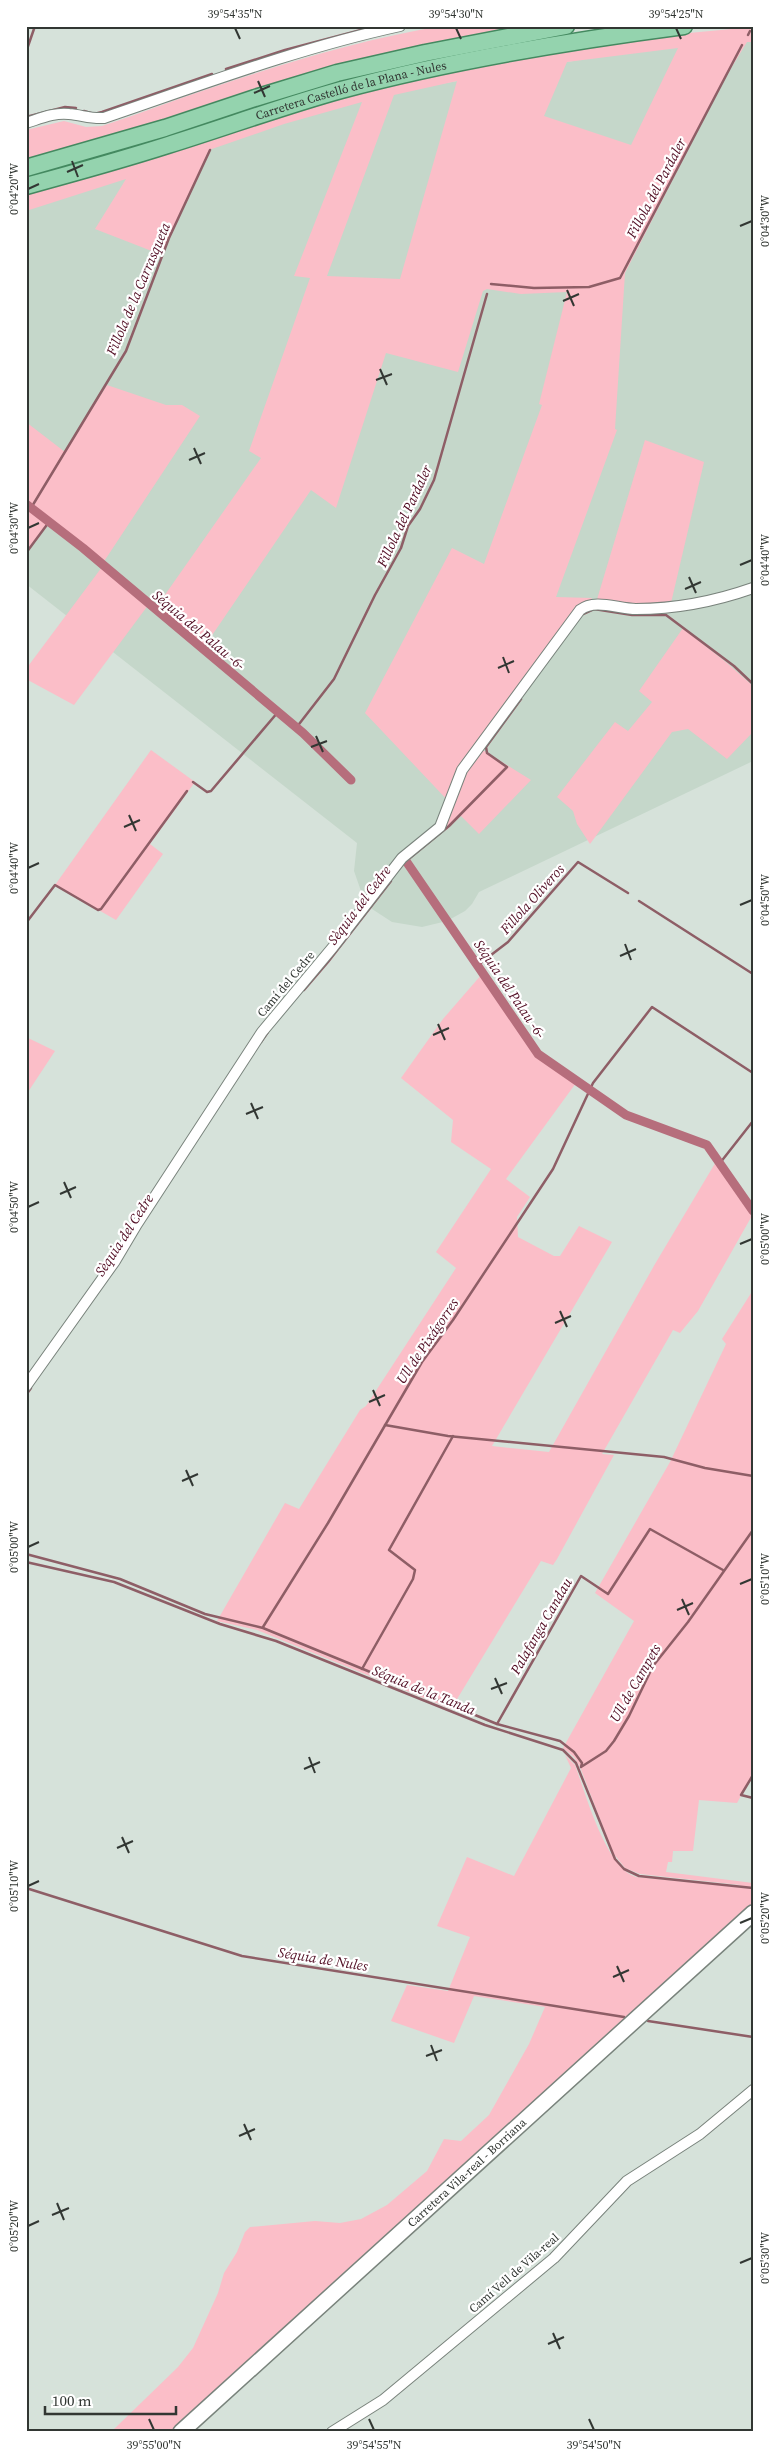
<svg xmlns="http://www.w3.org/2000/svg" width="779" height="2458" font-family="'Source Serif 4',serif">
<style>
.built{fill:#c5d7ca}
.green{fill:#fbbec8;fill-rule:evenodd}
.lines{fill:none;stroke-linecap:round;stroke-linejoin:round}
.stream{stroke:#8e5e66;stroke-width:2.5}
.canal{stroke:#b66e7c;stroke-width:9}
.minor-casing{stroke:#79837c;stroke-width:12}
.secondary-casing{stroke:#79837c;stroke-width:18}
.primary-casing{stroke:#448960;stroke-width:19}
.minor{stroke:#fff;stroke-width:10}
.secondary{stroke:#fff;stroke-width:15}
.primary{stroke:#94d3ae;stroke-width:16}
.ticks{fill:none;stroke:#323733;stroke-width:2}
.labels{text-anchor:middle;stroke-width:4.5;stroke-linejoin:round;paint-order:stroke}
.street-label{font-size:12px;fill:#323733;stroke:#fff}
.water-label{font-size:14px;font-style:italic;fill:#510d23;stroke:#fff}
.neatline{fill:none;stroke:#323733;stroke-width:2}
.ticks-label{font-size:12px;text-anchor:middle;fill:#323733}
</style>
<rect width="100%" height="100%" fill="#d6e2da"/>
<polygon class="built" points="753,30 753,761 479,892 472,904 465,911 447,921 422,927 392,922 372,909 362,894 354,871 357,843 26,584 26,195 319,105"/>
<g class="green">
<path d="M442,26H534L197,111L26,162V130L64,121L86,127L102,126C140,114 176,99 214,87C288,62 364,39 442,26Z"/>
<path d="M753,27V42H747L722,83L625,273L615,429L617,430L556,597L592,598L481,749L531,780L479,834L461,816L446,830L443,828L452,805L365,713L452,548L484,564L542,405L539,404L567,292L521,294L487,289L483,291L458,372L386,353L336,508L311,490L202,650L155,609L261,458L249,451L310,278L294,276L362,102L284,124L209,150L162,255L95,229L126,179L26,211V193L318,104L390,86L536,55L678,34ZM678,48L631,145L544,116L567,62ZM457,81L400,279L327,276L394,95Z"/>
<polygon points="107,385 166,405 182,405 200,416 101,566 48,523 26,552 26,422 65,452"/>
<polygon points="645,440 704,462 671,603 595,606"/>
<polygon points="102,567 149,604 74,705 26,679 26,669"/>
<polygon points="683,628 727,663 753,686 753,732 727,759 688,729 672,732 590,844 577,824 573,811 557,797 615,722 628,731 652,702 639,691"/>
<polygon points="151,750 195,782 150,844 163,854 116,920 55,885"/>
<polygon points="482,974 537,1056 576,1083 506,1179 530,1197 517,1217 518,1237 554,1256 560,1256 579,1226 612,1242 492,1446 549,1452 655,1264 717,1160 753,1214 698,1311 680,1333 673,1330 602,1454 614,1455 557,1559 553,1565 541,1561 451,1709 257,1630 217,1621 285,1503 299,1509 360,1410 366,1406 456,1268 436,1252 491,1169 451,1142 453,1120 401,1078 443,1019"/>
<polygon points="26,1037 55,1051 26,1095"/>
<path d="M753,1290V1774L737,1803L699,1800L693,1851H673L672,1862H668L666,1872L753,1883V1905L172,2432H111L178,2367L193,2348L218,2293L224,2273L237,2252L245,2232L250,2227L315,2221L340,2223L361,2219L387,2205L427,2171L444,2139L461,2141L489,2115L529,2044L545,2007L474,1996L454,2043L391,2021L407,1985L448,1991L470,1937L437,1926L467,1857L514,1876L571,1768L565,1755L575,1765C585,1792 606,1869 636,1877L740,1887V1885L640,1874L625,1868L613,1853L580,1767L574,1757L563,1748L634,1621L595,1593L670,1462L726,1344L722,1339Z"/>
</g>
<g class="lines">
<g class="stream">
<polyline points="748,35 750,31"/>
<polyline points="26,52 35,26"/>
<polyline points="226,69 285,50 376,26"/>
<polyline points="84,111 94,114 102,112 212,74"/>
<polyline points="26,117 65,107 76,108"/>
<polyline points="491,284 534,288 589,287 620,278 742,45"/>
<polyline points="31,508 126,351 169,238 210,150"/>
<polyline points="26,553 49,522"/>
<polyline points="583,614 594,609 632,615 666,615 734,666 753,684"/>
<polyline points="296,728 334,679 375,595 401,548 408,526 420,509 434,480 487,294"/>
<polyline points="193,782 207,792 211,791 278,712"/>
<polyline points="405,862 449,826 507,767 487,753 486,747 521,699"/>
<polyline points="639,901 753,974"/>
<polyline points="26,923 55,885 98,910 101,909 187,791"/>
<polyline points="478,965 508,942 578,862 628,893"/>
<polyline points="304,990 328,962 391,881"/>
<polyline points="261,1042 268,1032"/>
<polyline points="720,1163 753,1121"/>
<polyline points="26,1395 31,1388"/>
<polyline points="385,1425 448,1436 664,1457 705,1468 753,1476"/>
<polyline points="26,1554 120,1579 205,1614 263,1628 497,1724 560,1741 574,1752 582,1763 581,1767 606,1751 614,1741 629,1716 653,1666 688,1622 753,1530"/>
<polyline points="26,1562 114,1582 220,1624 276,1641 485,1725 563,1750 576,1763 615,1859 624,1869 639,1876 753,1888"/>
<polyline points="263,1627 328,1523 422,1362 453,1320 553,1169 593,1083 652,1007 753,1073"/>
<polyline points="362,1669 413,1579 415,1570 389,1550 453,1436"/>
<polyline points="497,1724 581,1576 608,1594 650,1529 723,1570"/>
<polyline points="753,1775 741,1795 753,1798"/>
<polyline points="26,1888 242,1956 624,2017"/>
<polyline points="648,2021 753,2037"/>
</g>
<g class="canal">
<polyline points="26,504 83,548 303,733 351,780"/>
<polyline points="406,861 538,1054 626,1115 707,1145 753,1211"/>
</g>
<defs>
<g id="minor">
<path d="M26,123C39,119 55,112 69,114C82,115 90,119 104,118C201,85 299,48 400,26"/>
<path d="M26,1386L115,1261L137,1224L262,1032L333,947L402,858L440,827L462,770L580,610C595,598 618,609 636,609C675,609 716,601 753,588"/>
<polyline points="332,2432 383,2400 554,2258 627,2181 700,2134 753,2090"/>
</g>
<g id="secondary">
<path id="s1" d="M181,2432L753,1913"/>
</g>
<g id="primary">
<polyline points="26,168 165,128 255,98 337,73 425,53 566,26"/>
<path id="s2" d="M26,186C74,173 121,160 168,145C226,127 283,106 341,90C453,60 569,41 684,26"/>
</g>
</defs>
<use href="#minor" class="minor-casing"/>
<use href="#secondary" class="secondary-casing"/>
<use href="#primary" class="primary-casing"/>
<use href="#minor" class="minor"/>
<use href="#secondary" class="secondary"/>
<use href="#primary" class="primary"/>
</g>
<path class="ticks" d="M235,28L240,39M456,28L461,39M676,28L681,39M258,81L265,97M254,93L270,86M72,161L78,177M67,172L83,165M28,189L39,184M740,226L752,221M567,290L574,306M563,301L579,294M380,369L387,385M376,380L392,374M194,448L201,464M189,460L205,453M28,528L39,523M740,565L752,560M689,577L696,593M685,589L701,582M503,657L509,673M498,668L514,661M316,736L323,752M311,747L327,741M129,815L136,831M124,827L140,820M28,868L39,863M740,905L752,900M625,944L631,960M620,956L636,949M438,1024L445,1040M433,1035L449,1028M251,1103L258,1119M246,1114L263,1107M64,1182L71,1198M60,1194L76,1187M28,1207L39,1202M740,1244L752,1239M560,1311L567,1327M555,1323L571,1316M373,1390L380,1406M369,1402L385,1395M186,1470L193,1486M182,1481L198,1474M28,1547L39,1542M740,1584L752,1579M682,1599L689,1615M677,1610L693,1603M495,1678L502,1694M491,1689L507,1683M309,1757L315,1773M304,1769L320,1762M122,1837L129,1853M117,1848L133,1841M28,1886L39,1881M740,1923L752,1918M617,1966L624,1982M613,1977L629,1970M431,2045L437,2061M426,2056L442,2050M244,2124L251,2140M239,2136L255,2129M57,2203L64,2220M52,2215L69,2208M28,2226L39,2221M740,2263L752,2258M553,2333L560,2349M548,2344L564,2337M149,2419L154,2430M369,2419L374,2430M589,2419L594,2430"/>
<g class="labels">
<g class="street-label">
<text dy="4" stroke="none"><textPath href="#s2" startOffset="339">Carretera Castelló de la Plana - Nules</textPath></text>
<text transform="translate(286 984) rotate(-50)" y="4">Camí del Cedre</text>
<text dy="4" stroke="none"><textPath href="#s1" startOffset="386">Carretera Vila-real - Borriana</textPath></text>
<text transform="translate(514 2273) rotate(-41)" y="4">Camí Vell de Vila-real</text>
</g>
<g class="water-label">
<text transform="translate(656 188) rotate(-62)" y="5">Fillola del Pardaler</text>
<text transform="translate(138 289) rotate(-67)" y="5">Fillola de la Carrasqueta</text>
<text transform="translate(404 516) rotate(-65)" y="5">Fillola del Pardaler</text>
<text transform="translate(199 630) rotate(40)" y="5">Séquia del Palau -6-</text>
<text transform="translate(532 899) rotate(-48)" y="5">Fillola Oliveros</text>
<text transform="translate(359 905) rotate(-53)" y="5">Sèquia del Cedre</text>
<text transform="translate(510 989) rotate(56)" y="5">Séquia del Palau -6-</text>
<text transform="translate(124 1235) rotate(-57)" y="5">Sèquia del Cedre</text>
<text transform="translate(427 1341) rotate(-56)" y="5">Ull de Pixágorres</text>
<text transform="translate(541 1626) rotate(-60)" y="5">Palafanga Candau</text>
<text transform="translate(635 1683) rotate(-60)" y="5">Ull de Campets</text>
<text transform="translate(424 1690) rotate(22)" y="5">Séquia de la Tanda</text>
<text transform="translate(323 1959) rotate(9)" y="5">Séquia de Nules</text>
</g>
</g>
<rect width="779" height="2458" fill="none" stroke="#ffffff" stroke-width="55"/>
<path d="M45 2406v8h131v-8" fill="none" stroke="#323733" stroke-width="2.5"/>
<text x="52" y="2406" font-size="15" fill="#323733" stroke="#ffffff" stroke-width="4" paint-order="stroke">100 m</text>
<rect x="28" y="28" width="724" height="2402" class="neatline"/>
<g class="ticks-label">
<text x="235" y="18">39°54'35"N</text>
<text x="456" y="18">39°54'30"N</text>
<text x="676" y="18">39°54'25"N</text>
<text transform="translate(14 189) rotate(-90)" y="4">0°04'20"W</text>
<text transform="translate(765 221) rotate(-90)" y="4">0°04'30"W</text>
<text transform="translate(14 528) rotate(-90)" y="4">0°04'30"W</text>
<text transform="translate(765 560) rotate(-90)" y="4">0°04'40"W</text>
<text transform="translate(14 868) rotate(-90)" y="4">0°04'40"W</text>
<text transform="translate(765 900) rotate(-90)" y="4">0°04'50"W</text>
<text transform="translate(14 1207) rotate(-90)" y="4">0°04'50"W</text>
<text transform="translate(765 1239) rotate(-90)" y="4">0°05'00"W</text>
<text transform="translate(14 1547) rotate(-90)" y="4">0°05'00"W</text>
<text transform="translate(765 1579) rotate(-90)" y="4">0°05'10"W</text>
<text transform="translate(14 1886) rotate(-90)" y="4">0°05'10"W</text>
<text transform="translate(765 1918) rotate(-90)" y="4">0°05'20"W</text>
<text transform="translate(14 2226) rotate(-90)" y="4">0°05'20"W</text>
<text transform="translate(765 2258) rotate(-90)" y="4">0°05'30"W</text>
<text x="154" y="2449">39°55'00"N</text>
<text x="374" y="2449">39°54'55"N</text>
<text x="594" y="2449">39°54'50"N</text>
</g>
</svg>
